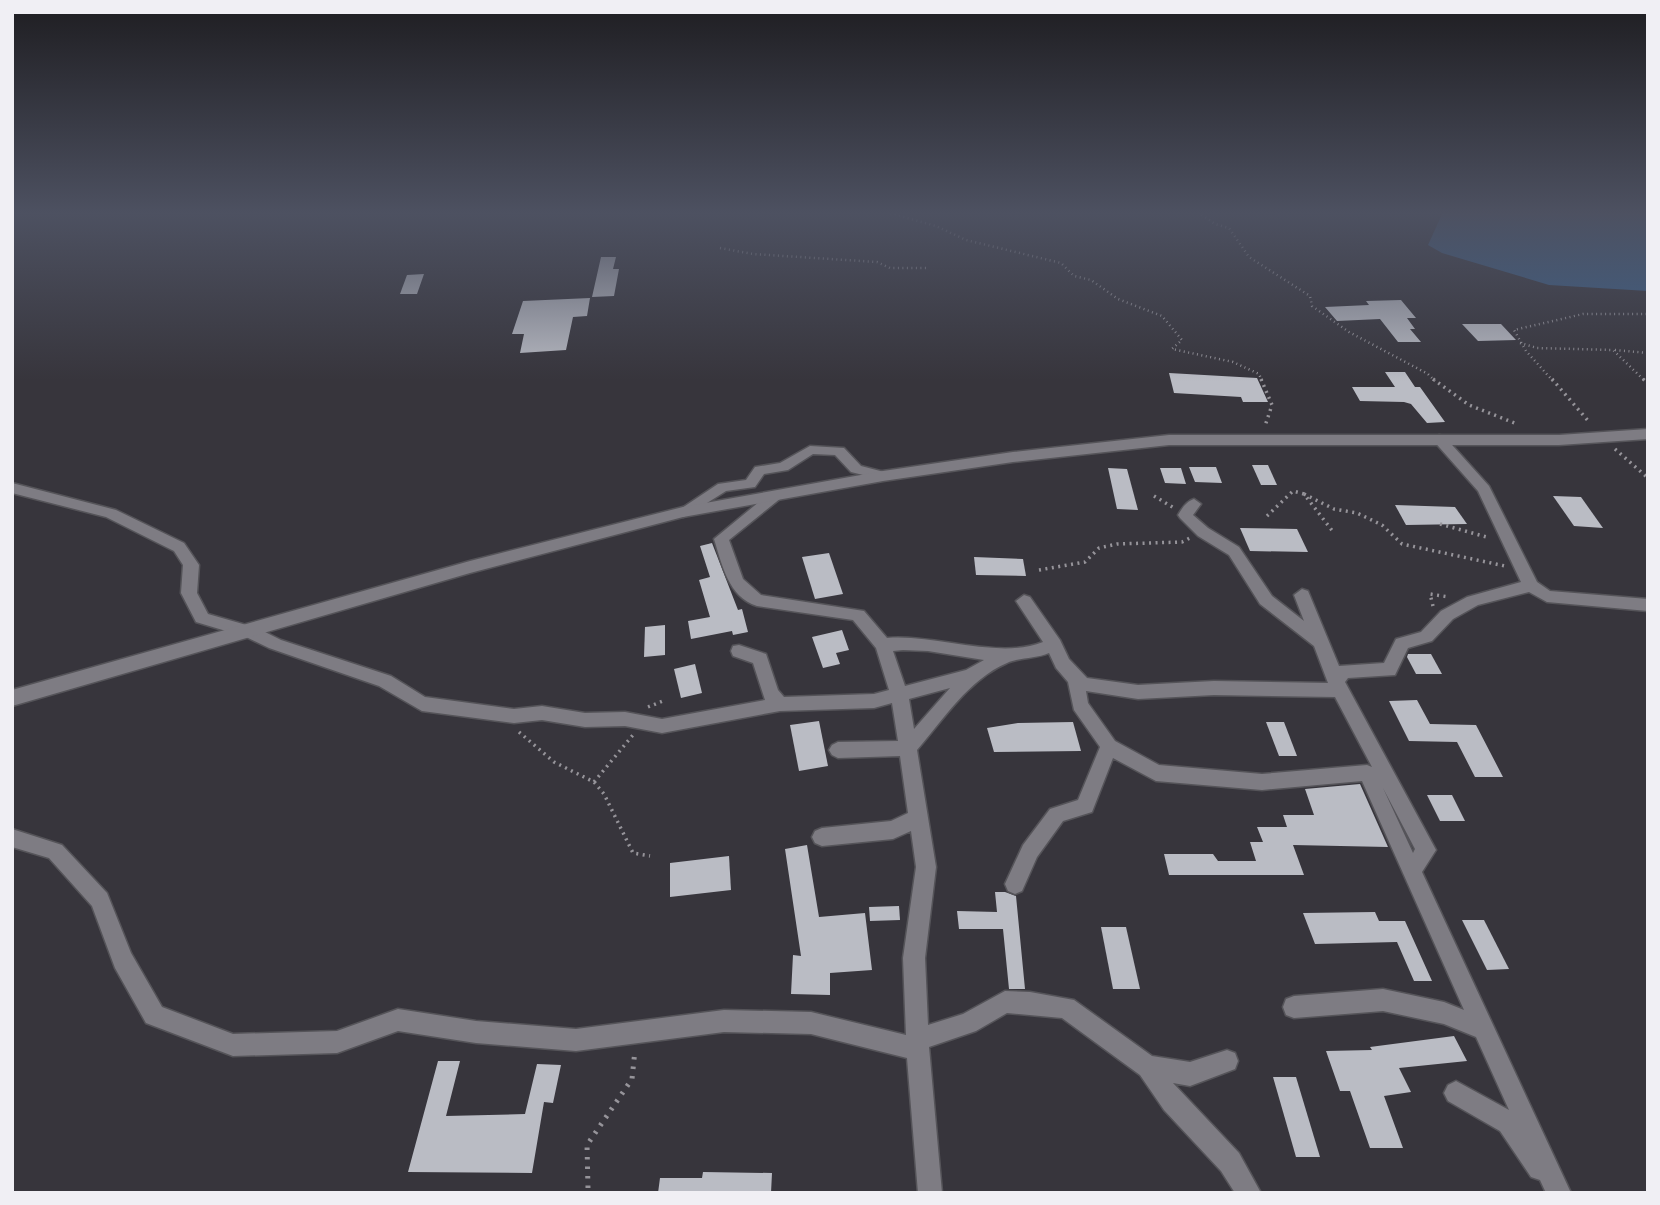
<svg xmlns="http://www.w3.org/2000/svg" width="1660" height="1205" font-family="Bitter,serif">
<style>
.water{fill:#3c618b}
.building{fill:#babcc4}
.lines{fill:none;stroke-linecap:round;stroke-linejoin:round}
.minor-casing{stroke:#555459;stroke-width:3}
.tertiary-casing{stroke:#555459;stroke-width:3}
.path-far2{stroke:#96949a;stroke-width:2.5;stroke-dasharray:1 3.5;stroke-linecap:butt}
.path-far1{stroke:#96949a;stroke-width:3.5;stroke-dasharray:2 4.5;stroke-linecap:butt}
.path{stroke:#96949a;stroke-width:5;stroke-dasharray:2.5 7;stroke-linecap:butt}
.minor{fill:#7e7c83;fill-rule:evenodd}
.tertiary{fill:#7e7c83;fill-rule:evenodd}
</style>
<rect width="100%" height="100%" fill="#37353c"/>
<polygon class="water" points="1443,212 1648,212 1648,291 1549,285 1442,253 1428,245"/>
<g class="building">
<polygon points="601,257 616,257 613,269 619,269 614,296 592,297"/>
<polygon points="424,274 417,294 400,294 407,275"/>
<polygon points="590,298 587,316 573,317 566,350 520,353 524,334 512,334 523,301"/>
<polygon points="1401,300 1416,318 1407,318 1415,329 1410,329 1421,342 1398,342 1380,319 1337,321 1325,307 1369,305 1366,301"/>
<polygon points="1462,324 1501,324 1516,340 1478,341"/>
<polygon points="1385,372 1405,372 1415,387 1420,387 1445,422 1427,423 1411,404 1404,402 1360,401 1352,387 1395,387"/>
<polygon points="1169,373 1257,378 1268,402 1243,402 1241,397 1174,393"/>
<polygon points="1252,465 1268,465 1277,485 1261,485"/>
<polygon points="1189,467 1216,467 1222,483 1195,482"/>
<polygon points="1108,468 1127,469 1138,510 1117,509"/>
<polygon points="1160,468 1181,468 1186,484 1165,483"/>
<polygon points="1553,496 1581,497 1603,528 1574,526"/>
<polygon points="1395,505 1455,507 1467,524 1406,525"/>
<polygon points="1240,528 1297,529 1308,552 1250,551"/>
<polygon points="712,543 738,610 742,609 748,632 733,635 732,631 691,639 688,621 710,617 699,580 710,577 700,546"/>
<polygon points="829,553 843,594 815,599 802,557"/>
<polygon points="974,557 1023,559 1026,576 976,575"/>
<polygon points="665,625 665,655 644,657 645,627"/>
<polygon points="842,630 849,650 836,653 840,664 823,668 812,637"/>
<polygon points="1408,654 1431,654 1442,674 1416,674 1407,657"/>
<polygon points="695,664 702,693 681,698 674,669"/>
<polygon points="1417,700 1430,724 1476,725 1503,777 1475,777 1457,742 1409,741 1389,701"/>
<polygon points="819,721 828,766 799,771 790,725"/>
<polygon points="1073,722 1081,751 994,752 987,728 1018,723"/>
<polygon points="1266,722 1284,722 1297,756 1279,756"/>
<polygon points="1360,784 1388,847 1293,845 1304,875 1169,875 1164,854 1213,854 1218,861 1256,861 1250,842 1263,842 1257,827 1287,827 1283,815 1314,815 1305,789"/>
<polygon points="1427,795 1452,795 1465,821 1440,821"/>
<polygon points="807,845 819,917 865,913 872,970 830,973 830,995 791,994 793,955 801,956 785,849"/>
<polygon points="729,856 731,890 670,897 670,863"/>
<polygon points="995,892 1005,892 1016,896 1025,989 1009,989 1003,929 959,929 957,911 997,912"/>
<polygon points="899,906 900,920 870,921 869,907"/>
<polygon points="1375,912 1379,921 1405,921 1432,981 1414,981 1397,942 1315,944 1303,913"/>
<polygon points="1462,920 1484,920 1509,969 1487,970"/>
<polygon points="1101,927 1126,927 1140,989 1113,989"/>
<polygon points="1454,1036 1467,1061 1399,1068 1411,1092 1384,1096 1403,1148 1370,1148 1350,1091 1340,1091 1326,1051 1372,1050 1370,1047"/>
<polygon points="438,1061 460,1061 446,1116 525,1114 537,1064 561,1065 553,1103 544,1102 532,1173 408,1172"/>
<polygon points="1273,1077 1296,1077 1320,1157 1296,1157"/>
<polygon points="703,1172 772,1173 771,1193 658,1193 660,1178 702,1178"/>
</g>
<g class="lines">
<defs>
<g id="minor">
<path d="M1439,435L1444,436L1489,486L1537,582L1550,591L1648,599V611L1547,602L1529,592L1478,605L1453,619L1432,641L1408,648L1395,675L1348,678L1345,682L1436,850L1422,872L1571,1193H1546L1540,1180L1531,1177L1500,1131L1448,1101L1444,1093L1448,1085L1456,1081L1509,1110L1476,1037L1444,1024L1383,1011L1294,1018L1286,1015L1283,1007L1286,999L1294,996L1383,989L1444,1002L1464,1010L1362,781L1262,790L1156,781L1113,758L1092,812L1063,821L1037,857L1022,891L1015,894L1008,891L1005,884L1023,845L1050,809L1078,800L1100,747L1074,710L1068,682L1056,668L1049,653C1036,659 1020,657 1007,663C969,679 943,720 917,750L936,867L925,958L928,1025L963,1014L1005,991L1030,992L1074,1000L1152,1056L1190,1062L1227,1050L1235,1053L1238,1061L1235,1069L1190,1086L1173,1083L1239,1153L1261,1193H1235L1221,1171L1164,1110L1140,1075L1062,1018L1007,1013L976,1031L929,1047L942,1193H918L907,1058L811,1034L724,1032L576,1051L476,1043L398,1031L337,1053L233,1056L146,1023L115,968L92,906L49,858L12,847V829L62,845L107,893L131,953L162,1007L233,1034L337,1031L398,1009L476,1021L576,1029L724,1010L811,1012L906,1035L903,958L916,867L911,831L893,839L822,846L815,843L812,837L815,831L822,828L891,821L908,813L900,756L838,758L832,755L829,750L832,745L838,742L898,741L892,703L874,708L780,711L662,733L625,726L585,727L542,720L514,723L422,711L379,686L269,648L246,637L196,622L181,593L183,565L174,551L106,517L12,493V483L116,510L184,543L199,565L197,593L208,614L257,628L281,640L391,676L425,697L514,709L542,706L585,713L625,712L662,719L765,700L753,663L733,656L731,651L733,646L739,645L766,654L778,690L784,697L874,694L889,690L876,648L853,620L757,606C728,597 722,564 714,539L771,492H781L783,495L781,498L729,540L743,579L761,595L864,611L887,638C937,634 999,660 1043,642L1016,601L1024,595L1030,597L1060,640L1069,659L1087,678L1138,685L1214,681L1328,683L1314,646L1260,604L1229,555L1198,536L1180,518L1178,515C1182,508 1187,501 1194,499L1201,504L1193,515L1208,528L1239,547L1272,596L1304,621L1294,595L1302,589L1308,591L1339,666L1384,663L1396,639L1421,632L1441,611L1467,597L1521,582L1478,491L1432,439ZM903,650L928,651L984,660L966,670L905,686L893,651ZM950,688L914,729L909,699ZM1086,691L1138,699L1214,695L1335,697L1372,767L1367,765L1262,774L1159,765L1115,741L1088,703ZM1383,788L1415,849L1413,853Z"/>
<polygon points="810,446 844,448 861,466 888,473 890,476 883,480 851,472 835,455 813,454 788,470 764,474 755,487 726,491 688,515 683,517 676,512 718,484 746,480 755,467 780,463"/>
</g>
<polygon id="tertiary" points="1648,429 1648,439 1559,445 1169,445 1013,462 883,481 683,517 470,573 12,706 12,690 470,561 683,507 883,471 1013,452 1169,435 1559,435"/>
</defs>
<use href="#minor" class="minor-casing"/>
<use href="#tertiary" class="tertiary-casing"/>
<g class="path-far2">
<polyline points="886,212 936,226 966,240 1061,263 1074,276 1091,280 1118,299 1162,316 1182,340 1172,349 1233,362 1259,374 1262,381"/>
<polyline points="1198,212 1215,224 1229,228 1249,257 1310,296 1312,306 1349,332 1428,374 1435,381"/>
<polyline points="720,248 753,254 877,262 890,268 929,268"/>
<polyline points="1520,343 1537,348 1613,350 1645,381"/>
<polyline points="1615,350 1648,353"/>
<polyline points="1553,381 1526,351 1514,330 1583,314 1648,314"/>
</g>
<g class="path-far1">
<polyline points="1261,379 1272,405 1265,426"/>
<polyline points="1433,379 1469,405 1517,424"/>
<polyline points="1552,379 1590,423"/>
<polyline points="1643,379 1648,383"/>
<polyline points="1615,449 1648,478"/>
<polyline points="1304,494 1334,509 1357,513 1382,525 1402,544 1505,566"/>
<polyline points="1154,496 1174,508"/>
<polyline points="1267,516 1293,491 1304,494 1334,533"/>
<polyline points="1440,524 1490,538"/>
<polyline points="1039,570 1085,562 1099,548 1117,544 1182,542 1190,538"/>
<polyline points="1433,606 1430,594 1449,597"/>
<polyline points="648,707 665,700"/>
<polyline points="519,732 554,762 594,782 604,794 633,853 650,856"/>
<polyline points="594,782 633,735"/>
</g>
<polyline class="path" points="588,1188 587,1145 632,1079 635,1050"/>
<use href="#minor" class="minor"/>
<use href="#tertiary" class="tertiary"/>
</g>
<linearGradient id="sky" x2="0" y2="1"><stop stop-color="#1e1d21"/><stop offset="0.56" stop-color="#4d5161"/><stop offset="1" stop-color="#4d5161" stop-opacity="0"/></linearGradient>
<rect width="1660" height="381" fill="url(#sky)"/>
<rect width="1660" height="1205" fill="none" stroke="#f0eff4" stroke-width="28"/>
</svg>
